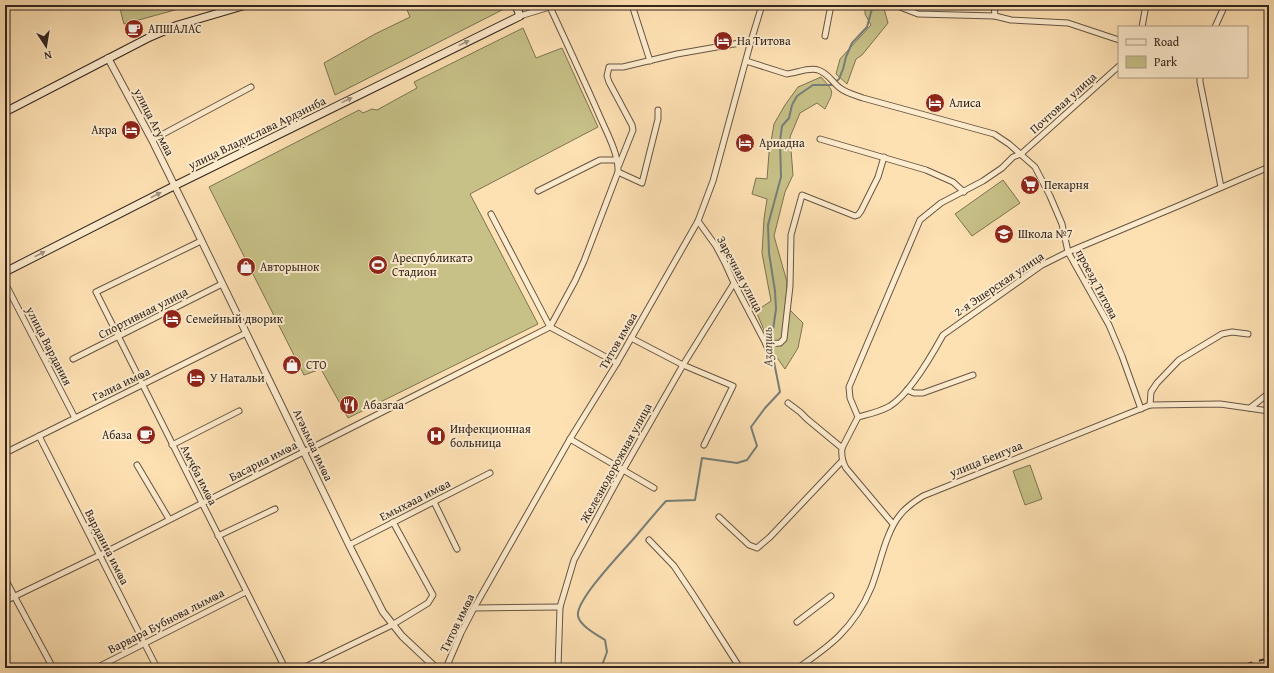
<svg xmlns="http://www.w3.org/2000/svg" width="1274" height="673" font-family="'Gentium Book Plus',serif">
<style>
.green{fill:#c7c188;stroke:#7c7353}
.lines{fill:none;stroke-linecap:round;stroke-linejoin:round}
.stream{stroke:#767f7a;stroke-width:2}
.minor-casing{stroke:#655443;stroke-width:7}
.tertiary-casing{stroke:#655443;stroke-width:8}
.secondary-casing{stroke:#32251e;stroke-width:9}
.minor{stroke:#feecce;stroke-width:5}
.tertiary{stroke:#feecce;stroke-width:6}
.secondary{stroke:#feecce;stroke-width:7}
.rail{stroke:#32251e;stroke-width:2;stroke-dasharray:7 7;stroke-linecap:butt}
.oneway{fill:#a2927f}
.labels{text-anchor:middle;stroke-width:4;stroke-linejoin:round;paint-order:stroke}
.poi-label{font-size:12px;fill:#32251e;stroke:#feecce;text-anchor:start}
.street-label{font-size:12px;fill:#32251e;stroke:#feecce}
.water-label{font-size:13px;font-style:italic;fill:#54524c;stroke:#feecce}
</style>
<rect width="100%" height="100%" fill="#fee1b3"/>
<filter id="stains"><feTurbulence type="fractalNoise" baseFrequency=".005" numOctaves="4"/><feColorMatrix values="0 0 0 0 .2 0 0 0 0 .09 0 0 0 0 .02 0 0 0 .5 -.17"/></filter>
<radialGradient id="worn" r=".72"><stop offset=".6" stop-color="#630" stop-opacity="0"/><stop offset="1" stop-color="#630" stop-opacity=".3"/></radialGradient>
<g class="green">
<polygon points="119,5 193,5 124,24"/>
<polygon points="405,5 505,5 506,8 335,95 324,63 375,34 410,17"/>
<polygon points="865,5 883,5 888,23 862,55 856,59 847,84 836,74 840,59 871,25 865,14"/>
<polygon points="523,28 536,58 562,48 598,127 470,194 538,324 348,418 321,369 304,375 209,187 359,110 363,113 372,109 377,110 417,88 414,82"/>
<path d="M821,77C835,93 834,90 825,109L817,103L800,113L790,137L793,175L785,192L774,236L787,282L786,306L803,323L798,348L785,369L773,352L756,311L771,301L762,253L764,219L767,199L752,194L756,178L767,179L769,153L774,124L785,105L798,87Z"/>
<polygon points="1003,180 1020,203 972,236 955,214"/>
<polygon points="1030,465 1042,499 1025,505 1013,471"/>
</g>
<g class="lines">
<path class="stream" d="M601,668L607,652L605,640C597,635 580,626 578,616C575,600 625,549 636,536C646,524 656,512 666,501L695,500L702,458L737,463L747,460L757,446L751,427L765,408L780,392L773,357V330L776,309L775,291L769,253L768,225L781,177L780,141L782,126L789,118L792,105L797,96L813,85H832L839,79L843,69L846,57L852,43L867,27L873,5"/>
<defs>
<g id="minor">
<polyline points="632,5 650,61"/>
<polyline points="994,5 995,16"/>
<polyline points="900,7 918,14 995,16 1011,20 1068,23 1119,40"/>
<polyline points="520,16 556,5"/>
<polyline points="1142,27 1146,5"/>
<polyline points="1215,27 1225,5"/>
<polyline points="825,36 831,5"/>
<path d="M746,61L787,74C797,73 809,67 818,70C828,73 832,82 840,88C846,93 855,95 863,98L994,134L1009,144L1035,167L1050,196L1062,224L1068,252L1109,325L1122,356L1141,409"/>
<polyline points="1200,77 1200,82 1221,187"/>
<polyline points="820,139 926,170 953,182 964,192"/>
<polyline points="152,140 251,87"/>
<polyline points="619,165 633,130 632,125 609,82 607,76 609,67 623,67 677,54 751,41"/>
<polyline points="618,172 642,183 658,119 658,110"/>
<polyline points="538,191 600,160 617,160"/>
<polyline points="491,214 550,327 617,363"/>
<polyline points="698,221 716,246 725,263 734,283 765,342 772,359"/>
<polyline points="201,241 96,292 285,668"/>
<polyline points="5,283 75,418"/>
<path d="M550,327L575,281L584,261L618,172C619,155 607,133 600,117C584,80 567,44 550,7"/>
<polyline points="631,338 683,365 733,386 704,445"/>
<polyline points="766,344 780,343 784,339 790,286 791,235 802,195 855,216 858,215 861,211 878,177 884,157"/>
<polyline points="73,359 222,284"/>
<polyline points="907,390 914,393 923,393 973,375"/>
<path d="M788,403L800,412L807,419L842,448C841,456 842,461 846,468L893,524"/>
<polyline points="1150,405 1151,392 1157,383 1179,360 1222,334 1232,332 1248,334"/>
<polyline points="1250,408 1269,393"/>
<path d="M858,417C869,414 880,412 890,406C909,394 932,355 943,335L1042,265L1068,252L1178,206L1269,167"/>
<polyline points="39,436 157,668"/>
<polyline points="570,439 654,488"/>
<polyline points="172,445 239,411"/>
<polyline points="842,448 858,417 850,398 849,387 920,220 941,203 983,181 1002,168 1013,157 1021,154 1119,66"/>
<polyline points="5,453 246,333"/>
<polyline points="137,465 169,519"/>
<polyline points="434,502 457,549"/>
<polyline points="719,517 749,545 757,548 770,537 842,461"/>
<polyline points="218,536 275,509"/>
<polyline points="649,540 674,566 694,596 740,668"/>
<polyline points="349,545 490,473"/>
<polyline points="5,579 53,668"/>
<polyline points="5,601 100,555 550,327"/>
<polyline points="474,608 560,607"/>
<polyline points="797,622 831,596"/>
<polyline points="96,668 246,592"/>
<polyline points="303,668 392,625 428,603 433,595 393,522"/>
<polyline points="446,668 461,633 474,608 570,439 617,363 698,221 713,181 751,41 762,5"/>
<polyline points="558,668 560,607 574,560 623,470 683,365 734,283"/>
<path d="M798,668C812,658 827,648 839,636C852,623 864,605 871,588C880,566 885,533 900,515C906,507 915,501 923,496L1150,405L1220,404L1269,411"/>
</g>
<polyline id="tertiary" points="108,58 152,140 190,217 349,545 383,612 402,636 436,668"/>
<g id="secondary">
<polyline points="5,112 150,37 178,25 246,5"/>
<polyline points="5,272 174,186 520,16 516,5"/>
</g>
</defs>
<use href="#minor" class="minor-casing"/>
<use href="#tertiary" class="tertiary-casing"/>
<use href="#secondary" class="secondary-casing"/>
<use href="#minor" class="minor"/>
<use href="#tertiary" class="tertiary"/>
<use href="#secondary" class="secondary"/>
<polyline class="rail" points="1232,668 1269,658"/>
</g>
<defs><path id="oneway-solid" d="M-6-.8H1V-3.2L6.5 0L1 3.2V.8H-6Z"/></defs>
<g class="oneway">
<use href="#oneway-solid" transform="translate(464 43) rotate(-26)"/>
<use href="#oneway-solid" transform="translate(347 100) rotate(-26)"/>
<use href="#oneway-solid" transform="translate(156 195) rotate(-27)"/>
<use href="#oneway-solid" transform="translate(40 254) rotate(-27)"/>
</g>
<defs>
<symbol id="cafe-disc" viewBox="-11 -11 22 22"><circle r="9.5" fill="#8f2418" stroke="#feecce"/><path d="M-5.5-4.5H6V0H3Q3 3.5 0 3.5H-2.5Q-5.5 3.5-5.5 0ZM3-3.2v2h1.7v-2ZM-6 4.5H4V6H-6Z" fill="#fff"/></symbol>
<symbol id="hotel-disc" viewBox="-11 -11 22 22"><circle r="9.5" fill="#8f2418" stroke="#feecce"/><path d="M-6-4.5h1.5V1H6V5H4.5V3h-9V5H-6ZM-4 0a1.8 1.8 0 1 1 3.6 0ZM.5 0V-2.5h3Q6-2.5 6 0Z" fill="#fff"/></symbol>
<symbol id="supermarket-disc" viewBox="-11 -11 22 22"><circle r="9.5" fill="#8f2418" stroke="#feecce"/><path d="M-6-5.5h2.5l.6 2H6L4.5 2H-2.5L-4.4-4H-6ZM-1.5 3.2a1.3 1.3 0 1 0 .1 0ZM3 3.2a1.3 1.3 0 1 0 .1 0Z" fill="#fff"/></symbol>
<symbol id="school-disc" viewBox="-11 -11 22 22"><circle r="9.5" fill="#8f2418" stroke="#feecce"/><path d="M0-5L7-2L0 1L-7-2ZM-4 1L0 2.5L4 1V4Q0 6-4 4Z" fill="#fff"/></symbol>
<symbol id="stadium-disc" viewBox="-11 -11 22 22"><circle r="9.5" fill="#8f2418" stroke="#feecce"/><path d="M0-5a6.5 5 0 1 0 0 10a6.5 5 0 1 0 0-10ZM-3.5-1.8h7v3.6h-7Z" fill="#fff"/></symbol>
<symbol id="shop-disc" viewBox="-11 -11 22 22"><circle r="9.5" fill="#8f2418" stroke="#feecce"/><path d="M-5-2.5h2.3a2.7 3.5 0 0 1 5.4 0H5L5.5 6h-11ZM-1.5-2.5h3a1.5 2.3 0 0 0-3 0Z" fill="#fff"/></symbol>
<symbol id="restaurant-disc" viewBox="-11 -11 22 22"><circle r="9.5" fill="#8f2418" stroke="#feecce"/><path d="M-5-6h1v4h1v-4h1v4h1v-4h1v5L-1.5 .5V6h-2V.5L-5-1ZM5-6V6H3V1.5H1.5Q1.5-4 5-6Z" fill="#fff"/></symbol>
<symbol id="hospital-disc" viewBox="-11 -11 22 22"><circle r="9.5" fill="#8f2418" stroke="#feecce"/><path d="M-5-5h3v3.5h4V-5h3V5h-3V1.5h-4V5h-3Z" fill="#fff"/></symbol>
</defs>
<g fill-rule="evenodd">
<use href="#cafe-disc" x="123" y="18" width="22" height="22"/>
<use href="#hotel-disc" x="712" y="30" width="22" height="22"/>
<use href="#hotel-disc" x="924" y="92" width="22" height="22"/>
<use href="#hotel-disc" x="120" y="119" width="22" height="22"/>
<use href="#hotel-disc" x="734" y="132" width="22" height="22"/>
<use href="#supermarket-disc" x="1019" y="174" width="22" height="22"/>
<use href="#school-disc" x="993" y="223" width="22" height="22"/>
<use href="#stadium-disc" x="367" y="254" width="22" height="22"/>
<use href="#shop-disc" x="235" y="256" width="22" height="22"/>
<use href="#hotel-disc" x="161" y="308" width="22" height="22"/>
<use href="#shop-disc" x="281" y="354" width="22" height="22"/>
<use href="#hotel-disc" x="185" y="367" width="22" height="22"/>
<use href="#restaurant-disc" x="338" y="394" width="22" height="22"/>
<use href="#cafe-disc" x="135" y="424" width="22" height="22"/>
<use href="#hospital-disc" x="425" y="425" width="22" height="22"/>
</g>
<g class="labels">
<g class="poi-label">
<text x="148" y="33">АПШАЛАС</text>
<text x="737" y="45">На Титова</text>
<text x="949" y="107">Алиса</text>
<text x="117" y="134" text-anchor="end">Акра</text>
<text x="759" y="147">Ариадна</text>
<text x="1044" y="189">Пекарня</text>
<text x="1018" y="238">Школа №7</text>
<text x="392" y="262">Ареспубликатә<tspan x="392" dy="14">Стадион</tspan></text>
<text x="260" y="271">Авторынок</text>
<text x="186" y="323">Семейный дворик</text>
<text x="306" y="369">СТО</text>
<text x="210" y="382">У Натальи</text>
<text x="363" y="409">Абазгаа</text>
<text x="450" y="433">Инфекционная<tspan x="450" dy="14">больница</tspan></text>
<text x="132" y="439" text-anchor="end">Абаза</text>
</g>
<g class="street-label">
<text transform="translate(1063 103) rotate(-42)" y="4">Почтовая улица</text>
<text transform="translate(154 122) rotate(63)" y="4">улица Агумаа</text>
<text transform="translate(257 133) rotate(-26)" y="4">улица Владислава Ардзинба</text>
<text transform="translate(740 274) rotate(62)" y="4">Заречная улица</text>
<text transform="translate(999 284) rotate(-34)" y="4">2-я Эшерская улица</text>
<text transform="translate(1097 284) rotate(62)" y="4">проезд Титова</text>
<text transform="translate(143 313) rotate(-27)" y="4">Спортивная улица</text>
<text transform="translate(618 341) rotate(-60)" y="4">Титов имҩа</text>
<text transform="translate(49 346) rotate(63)" y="4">улица Вардания</text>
<text transform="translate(121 384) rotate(-26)" y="4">Гәлиа имҩа</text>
<text transform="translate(313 445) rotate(65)" y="4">Агәымаа имҩа</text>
<text transform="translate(986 459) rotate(-22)" y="4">улица Беигуаа</text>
<text transform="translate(263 461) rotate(-27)" y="4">Басариа имҩа</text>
<text transform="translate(616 463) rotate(-61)" y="4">Железнодорожная улица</text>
<text transform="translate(199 475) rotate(63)" y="4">Амҷба имҩа</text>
<text transform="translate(415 500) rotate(-27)" y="4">Емыхәаа имҩа</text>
<text transform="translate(107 547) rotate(63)" y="4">Варданиа имҩа</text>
<text transform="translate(166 621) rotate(-27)" y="4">Варвара Бубнова лымҩа</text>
<text transform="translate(457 623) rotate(-64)" y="4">Титов имҩа</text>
</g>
<g class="water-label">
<text transform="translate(767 347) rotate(-91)" y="5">Аӡаԥшь</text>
</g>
</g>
<rect width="1274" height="673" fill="none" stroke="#fee1b3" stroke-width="20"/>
<rect x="6" y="6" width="1262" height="661" fill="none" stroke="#32251e" stroke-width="2"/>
<rect x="10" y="10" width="1254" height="653" fill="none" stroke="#32251e"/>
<rect x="1118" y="26" width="130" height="52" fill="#feecce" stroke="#ac9c88"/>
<rect x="1126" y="39" width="20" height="6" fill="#feecce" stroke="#ac9c88"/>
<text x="1154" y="46" font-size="12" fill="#32251e">Road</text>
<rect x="1126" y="56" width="20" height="12" fill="#c7c188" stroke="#ac9c88"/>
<text x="1154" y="66" font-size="12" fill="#32251e">Park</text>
<g transform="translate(46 46) rotate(168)" stroke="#feecce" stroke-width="3" paint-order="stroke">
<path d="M0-3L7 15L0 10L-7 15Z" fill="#32251e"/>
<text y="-6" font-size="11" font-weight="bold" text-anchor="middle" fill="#32251e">N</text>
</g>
<rect width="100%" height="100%" filter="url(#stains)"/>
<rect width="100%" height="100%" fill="url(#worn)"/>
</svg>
